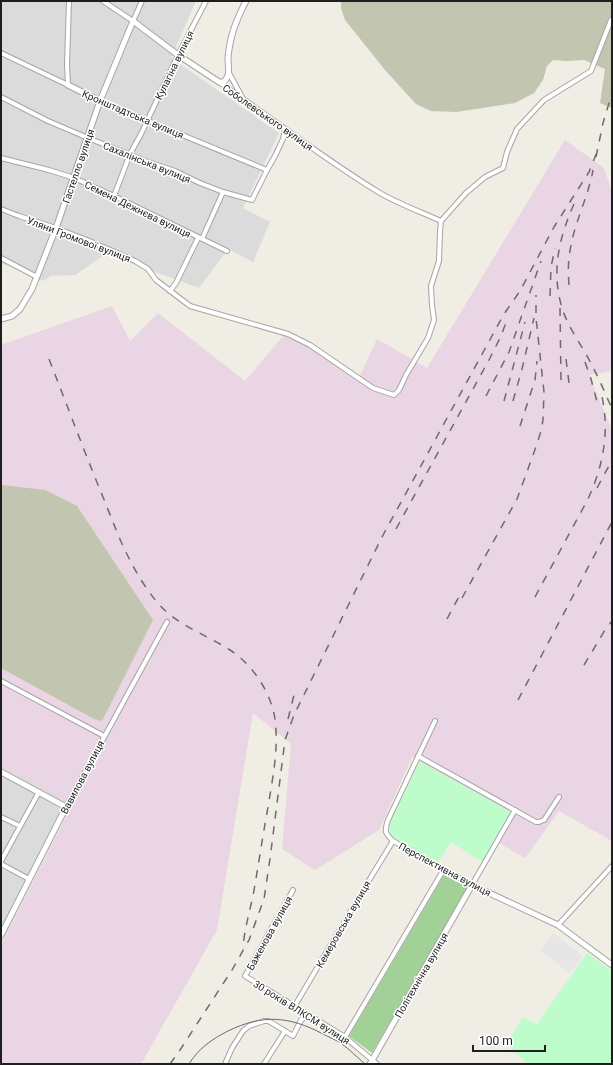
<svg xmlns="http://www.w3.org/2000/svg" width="613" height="1065" font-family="Roboto,sans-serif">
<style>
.residential{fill:#dcdbdb}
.industrial{fill:#e9d5e3}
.construction{fill:#c2c5af}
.forest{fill:#a1d197}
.park{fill:#bffccb}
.parking{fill:#e6e6e6}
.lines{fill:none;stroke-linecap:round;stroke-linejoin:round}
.minor-casing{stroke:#a5a5a5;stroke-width:6}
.tertiary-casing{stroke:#a5a5a5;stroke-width:7}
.minor{stroke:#fff;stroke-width:4}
.tertiary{stroke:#fff;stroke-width:5}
.tram{stroke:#6c6c6c;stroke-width:1}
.rail{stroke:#6c6c6c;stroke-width:1.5;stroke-dasharray:8 8;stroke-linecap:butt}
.labels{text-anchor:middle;stroke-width:3;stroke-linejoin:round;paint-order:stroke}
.street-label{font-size:10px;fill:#1e1e1e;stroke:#fff}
</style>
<rect width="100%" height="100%" fill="#f0ede4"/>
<g class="residential">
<polygon points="1,1 196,1 171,58 279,133 243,208 270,222 253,262 228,249 199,288 106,254 75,275 51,276 43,281 1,263"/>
<polygon points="1,765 72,804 1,945"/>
</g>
<polygon class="industrial" points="565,140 604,168 612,192 612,371 589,375 612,430 612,841 559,811 525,858 494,840 511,812 420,762 412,757 379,830 315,870 282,849 291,744 253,713 217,930 141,1064 1,1064 1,946 72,805 1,765 1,345 112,306 130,341 158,313 245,381 284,335 288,334 359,378 377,339 427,368"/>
<g class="construction">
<polygon points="341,1 612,1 612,108 600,103 605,69 584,60 566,61 553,60 547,66 543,80 534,93 515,103 456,112 431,111 416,104 385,70 345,20 341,8"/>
<polygon points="1,485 45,490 77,506 153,620 102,721 94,719 1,668"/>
</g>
<polygon class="forest" points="444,875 468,888 372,1053 349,1036"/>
<g class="park">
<path d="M420,762L511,812L482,862L451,842L438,863L394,838C389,834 389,829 390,822Z"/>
<polygon points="587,953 612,971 612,1064 527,1064 507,1044 523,1017 537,1024"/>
</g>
<polygon class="parking" points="553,933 583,956 570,973 540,951"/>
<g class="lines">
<defs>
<g id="minor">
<polyline points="103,1 133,21 142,1"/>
<polyline points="1,53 68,85 67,64 69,1"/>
<polyline points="229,73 242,97"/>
<path d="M219,82C273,119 324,159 380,193C399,204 421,212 441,221"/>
<polyline points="1,97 48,121 88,138 148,162 175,171 200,183 223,192 252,200 267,170 275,156 283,139 285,130"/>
<polyline points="100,101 267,170"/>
<polyline points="1,158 49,170 74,178 114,196 227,251"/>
<polyline points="114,196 130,154 141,134 178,55 206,1"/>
<polyline points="1,209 19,216 56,228 92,242 135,261 148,269 156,280 190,306 288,334 310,345 373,388 394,395 399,390 406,375 428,338 434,320 432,305 431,286 439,261 440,232 441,221 466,193 485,177 503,168 507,152 517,129 544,100 591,71 611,20"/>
<polyline points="202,239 223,192"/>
<polyline points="1,258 37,277"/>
<polyline points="170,291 176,283 198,238"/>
<polyline points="1,681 104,736"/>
<path d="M435,721L388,820C384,832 385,833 393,841L472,885L515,810"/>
<polyline points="418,756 536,822 539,822 544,820 559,797"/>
<polyline points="66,807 167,622"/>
<polyline points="1,817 20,826"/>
<polyline points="1,861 39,792"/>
<polyline points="1,864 29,879"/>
<polyline points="293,890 245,976 345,1037 377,1064"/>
<polyline points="558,925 612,866"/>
<polyline points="294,1007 368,882 393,841"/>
<polyline points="345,1037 444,869"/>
<polyline points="225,1064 232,1048 243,1031 249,1026 264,1021 268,1021 272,1023 293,1036 301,1020 308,1015"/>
<polyline points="264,1064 285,1031"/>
</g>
<g id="tertiary">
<polyline points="68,85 100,101"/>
<path d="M1,319L12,316L20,309L32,289L56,228L100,101L133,21L178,55L219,82H224C231,74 228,68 228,58C230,35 236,21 246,1"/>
<polyline points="1,772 66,807 1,935"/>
<polyline points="370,1064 472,885 558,925 612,965"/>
</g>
</defs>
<use href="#minor" class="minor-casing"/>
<use href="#tertiary" class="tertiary-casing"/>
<use href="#minor" class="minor"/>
<use href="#tertiary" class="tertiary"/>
<path class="tram" d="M189,1064C198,1049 212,1039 228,1031C263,1014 289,1016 323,1034C329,1037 336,1040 342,1044C350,1050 357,1057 365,1064"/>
<g class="rail">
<polyline points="596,157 603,123 612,93"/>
<path d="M574,204C559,238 551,271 562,308C567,324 577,339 586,354C596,372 604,390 612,409"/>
<path d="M569,285C568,273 568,262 570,251C574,223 588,198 593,170"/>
<polyline points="550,296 551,267 555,248"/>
<polyline points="560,308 561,383"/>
<path d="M49,359C67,405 84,451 103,497C112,519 120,542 131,562C138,576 147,590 157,602C176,625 205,634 230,650C252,664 271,692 275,719C279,751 272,781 267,813C262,840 258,868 253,896C249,914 244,931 243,949"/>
<polyline points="566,359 569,383"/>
<polyline points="585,362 591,379 597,402"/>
<polyline points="486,396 509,352 541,261"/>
<polyline points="504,401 525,322"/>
<polyline points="513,401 522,369 534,318"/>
<polyline points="520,426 535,380 537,361"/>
<polyline points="597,488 610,464 612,457"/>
<polyline points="396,529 490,358 501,336 508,317"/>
<path d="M535,597L588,499C604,464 610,430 601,392"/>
<polyline points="462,598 517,499 536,447 541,431 543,420 544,392 536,318 536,295"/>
<polyline points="447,619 462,591"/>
<polyline points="584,665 605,630 612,621"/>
<polyline points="518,700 612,522"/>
<polyline points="288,719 294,695"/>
<polyline points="170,1064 180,1050 232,970 249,940 264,899 270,859 285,740 294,715 382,537 504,314 520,291 554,227 589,172 597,152"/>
</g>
</g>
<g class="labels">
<g class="street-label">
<text transform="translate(174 65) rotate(-64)" y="4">Кулагіна вулиця</text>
<text transform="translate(133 114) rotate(23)" y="4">Кронштадтська вулиця</text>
<text transform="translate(268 117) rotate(35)" y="4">Соболевського вулиця</text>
<text transform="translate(147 162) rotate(22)" y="4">Сахалінська вулиця</text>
<text transform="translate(78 166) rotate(-71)" y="4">Гастелло вулиця</text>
<text transform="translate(138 209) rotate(26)" y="4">Семена Дежнєва вулиця</text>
<text transform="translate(79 239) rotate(21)" y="4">Уляни Громової вулиця</text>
<text transform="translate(82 777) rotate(-62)" y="4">Вавилова вулиця</text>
<text transform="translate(445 869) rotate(28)" y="4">Перспективна вулиця</text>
<text transform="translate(343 924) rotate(-60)" y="4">Кемеровська вулиця</text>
<text transform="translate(269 933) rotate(-61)" y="4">Баженова вулиця</text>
<text transform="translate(421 975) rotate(-60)" y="4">Політехнічна вулиця</text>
<text transform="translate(302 1012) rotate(32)" y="4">30 років ВЛКСМ вулиця</text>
</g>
</g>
<rect width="613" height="1065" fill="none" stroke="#1e1e1e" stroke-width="4"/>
<path d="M473 1045v6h72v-6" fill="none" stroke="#1e1e1e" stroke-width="2"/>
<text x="479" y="1045" font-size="12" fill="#1e1e1e" stroke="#ffffff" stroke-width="3" paint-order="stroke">100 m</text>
</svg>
